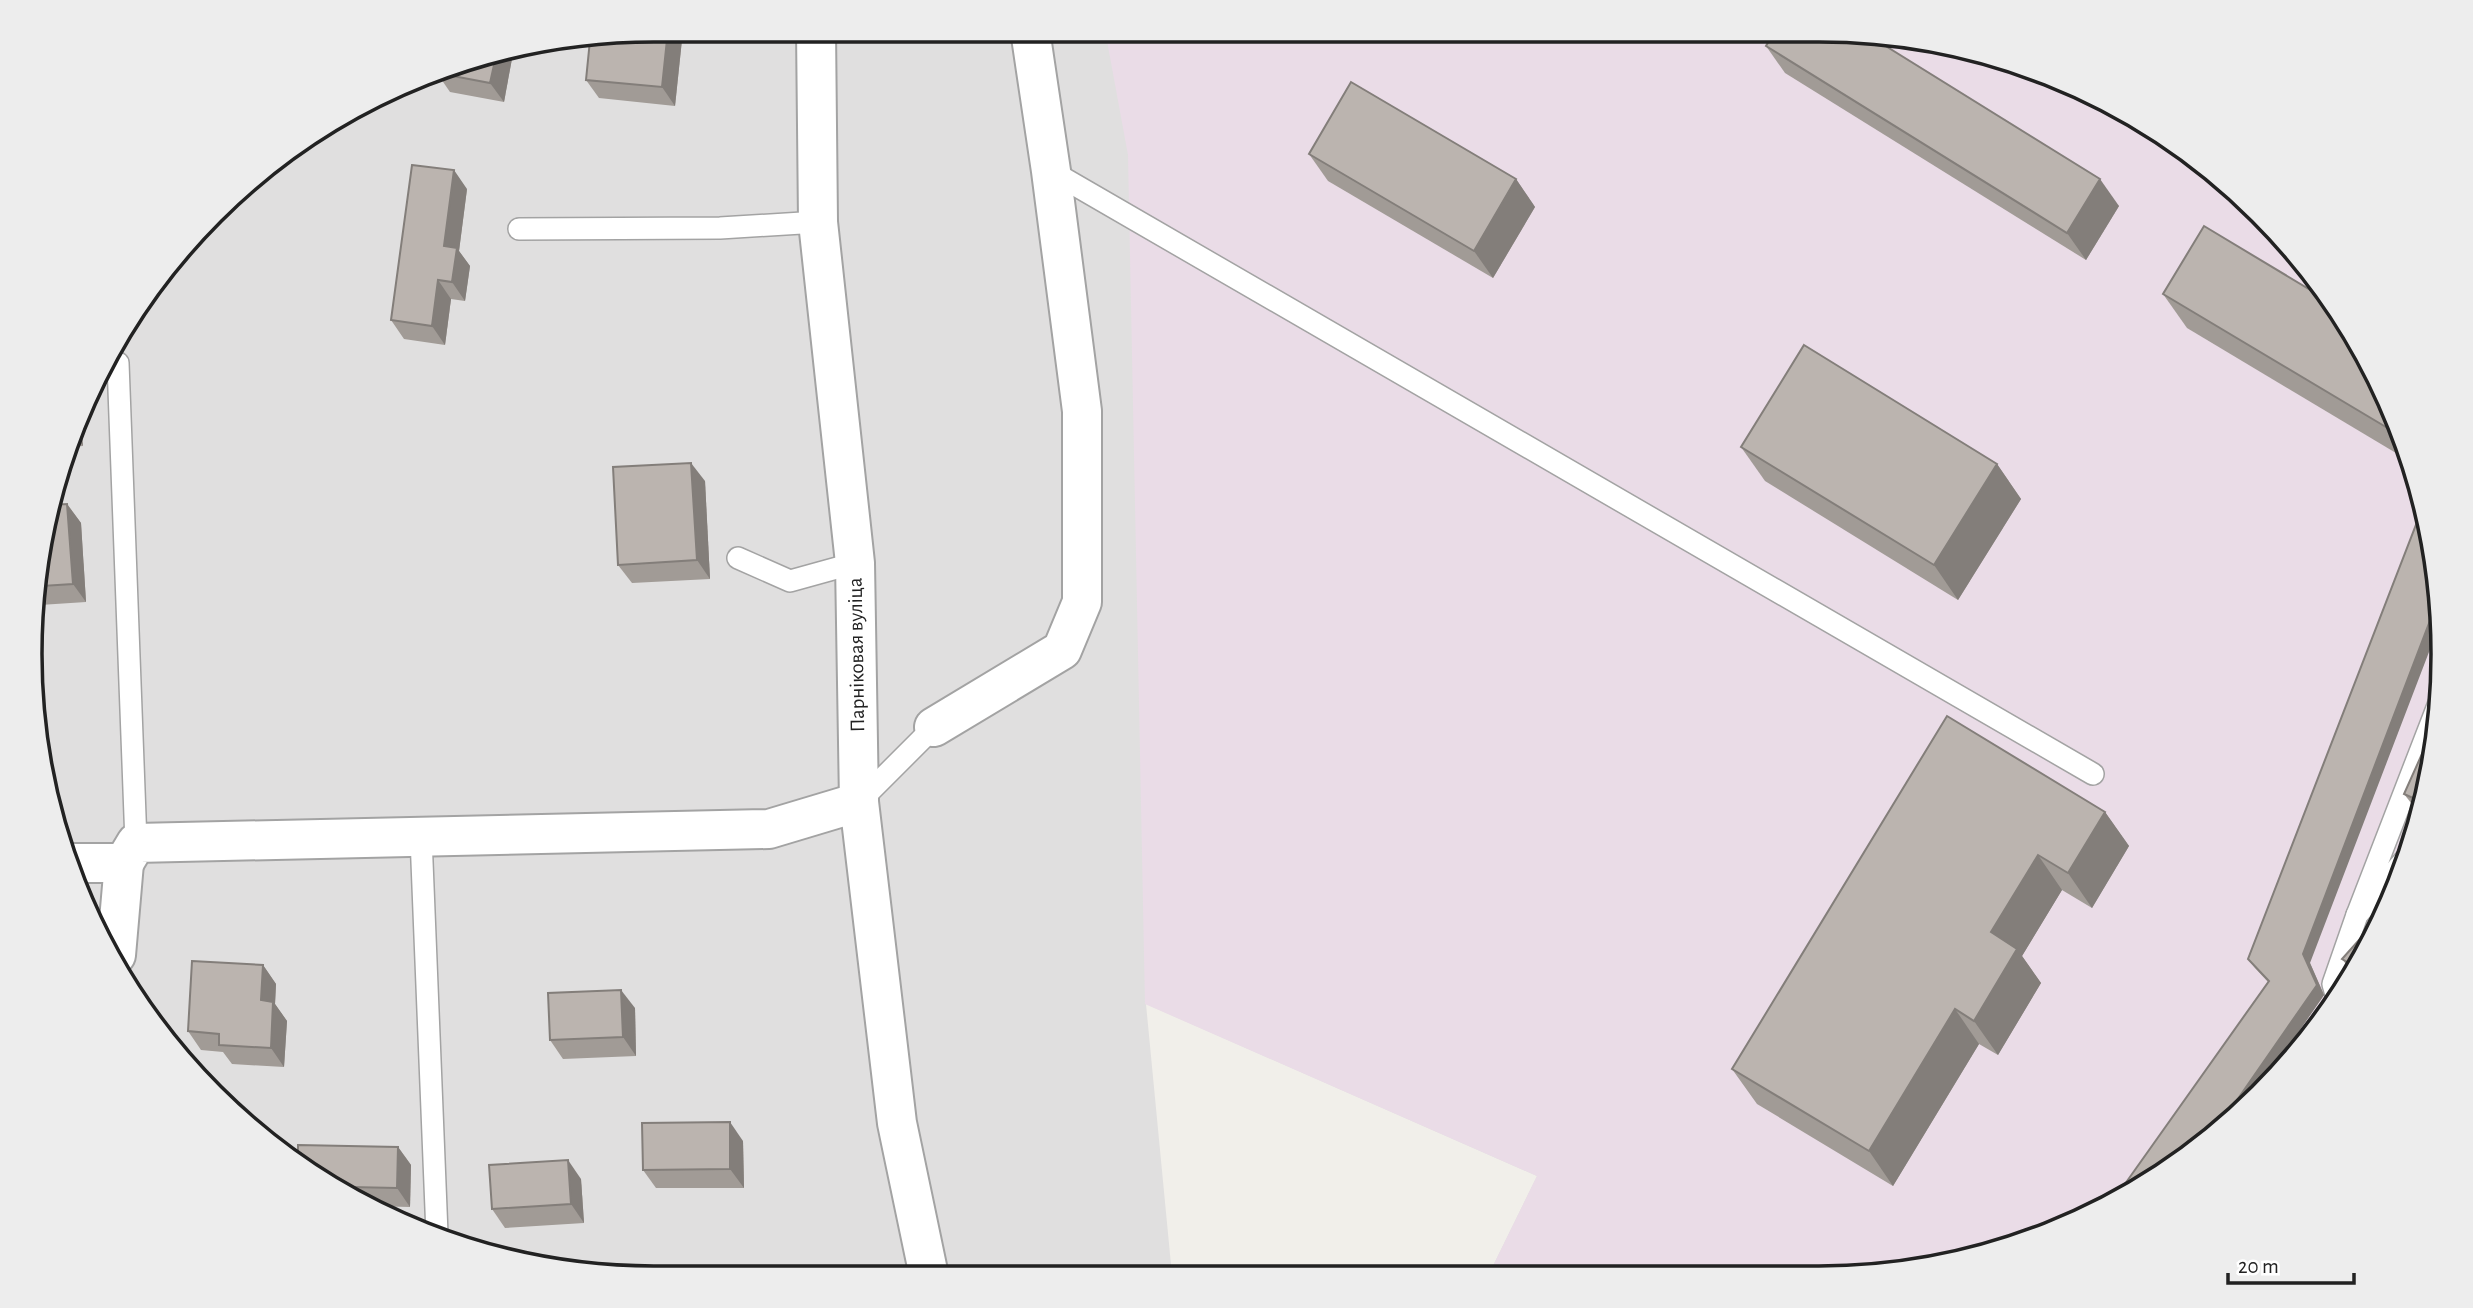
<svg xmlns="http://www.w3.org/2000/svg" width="2473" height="1308" font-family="'Alegreya Sans',sans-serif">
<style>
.residential{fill:#e0dfdf}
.industrial{fill:#eadce7}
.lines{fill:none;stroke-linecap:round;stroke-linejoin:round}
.service-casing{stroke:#a3a3a3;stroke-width:24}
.minor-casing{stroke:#a3a3a3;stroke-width:42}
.service{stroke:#fff;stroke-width:21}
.minor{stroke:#fff;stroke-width:38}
.wall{fill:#a19b96}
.shaded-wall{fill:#837e7a}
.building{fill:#bbb4af;stroke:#837e7a;stroke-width:2}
.labels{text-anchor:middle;stroke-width:6;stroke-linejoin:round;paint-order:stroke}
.street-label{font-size:21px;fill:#222;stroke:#fff}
.rim{fill:none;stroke:#222;stroke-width:3.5}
</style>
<rect width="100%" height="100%" fill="#f1efea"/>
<polygon class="residential" points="654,30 1859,31 1981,51 2131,113 2230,184 2314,274 2422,492 2288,1066 2165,1173 2020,1245 1900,1273 1489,1274 1537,1176 1146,1004 1172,1275 614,1277 492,1257 342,1195 185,1066 77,893 31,695 51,493 135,308 274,159 453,63"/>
<polygon class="industrial" points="1105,30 1859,31 1981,51 2131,113 2230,184 2314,274 2379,378 2422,492 2442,613 2438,735 2410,854 2360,966 2288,1066 2165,1173 2020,1245 1900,1273 1489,1274 1537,1176 1145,1004 1128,155"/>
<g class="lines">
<defs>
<g id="service">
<polyline points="1051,171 2093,774"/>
<polyline points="519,229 720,228 818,222"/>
<polyline points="118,363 136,843"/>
<polyline points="738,558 790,581 855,563"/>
<polyline points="859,802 934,727"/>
<polyline points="421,837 437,1234"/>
<polyline points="2357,915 2439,703"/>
<polyline points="2337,998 2333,984 2357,915 2410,854"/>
</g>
<g id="minor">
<polyline points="816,30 818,222 855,563 859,802 897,1123 929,1276"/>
<polyline points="934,727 1062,650 1082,602 1082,411 1051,171 1030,30"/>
<polyline points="70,863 124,863 136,843 769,829 859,802"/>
<polyline points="116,955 124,863"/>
</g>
</defs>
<use href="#service" class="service-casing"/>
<use href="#minor" class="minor-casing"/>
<use href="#service" class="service"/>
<use href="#minor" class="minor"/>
</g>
<g class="wall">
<polygon points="654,30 683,30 675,106 599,98 586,80"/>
<polygon points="1766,46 2119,206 2086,260 1785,73"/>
<polygon points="513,53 504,102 450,92 437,73"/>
<polygon points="1309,154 1516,179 1535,207 1493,278 1328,181"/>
<polygon points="467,189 459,251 470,266 465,301 451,299 445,345 404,339 391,320"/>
<polygon points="2163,294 2379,378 2411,462 2187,328"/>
<polygon points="81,427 83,446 71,447"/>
<polygon points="1741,447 1997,464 2021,499 1958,600 1765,481"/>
<polygon points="705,481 710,579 632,583 618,565"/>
<polygon points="67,504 81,523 86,602 40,605 50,505"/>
<polygon points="1947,716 2105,812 2129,846 2092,908 2062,890 2022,956 2041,983 1998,1055 1979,1044 1893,1186 1757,1104 1732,1069"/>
<polygon points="2438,735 2421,808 2411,803 2404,794"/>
<polygon points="2248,959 2310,963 2324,995 2254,1096 2165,1173 2268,982 2255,968"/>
<polygon points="2342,959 2360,966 2355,972 2349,968"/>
<polygon points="263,965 276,984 275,1004 287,1021 284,1067 232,1064 223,1052 201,1050 188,1031"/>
<polygon points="635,1008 636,1056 563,1059 550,1040"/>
<polygon points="743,1141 744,1188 656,1188 643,1170"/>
<polygon points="398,1147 411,1165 410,1207 369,1206 342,1195"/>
<polygon points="581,1179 584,1223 505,1228 492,1209"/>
</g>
<g class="shaded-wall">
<polygon points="668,30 683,30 675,106 662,87"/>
<polygon points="513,53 504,102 490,83 496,56"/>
<polygon points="454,170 467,189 459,251 470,266 465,301 452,282 444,246"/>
<polygon points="1516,179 1535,207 1493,278 1474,251"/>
<polygon points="2100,179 2119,206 2086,260 2067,233"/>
<polygon points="438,280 451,299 445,345 432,326"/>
<polygon points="81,427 83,446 76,437"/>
<polygon points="691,463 705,481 710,579 697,560"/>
<polygon points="1997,464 2021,499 1958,600 1934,565"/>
<polygon points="67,504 81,523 86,602 73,584"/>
<polygon points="2439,597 2442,618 2310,963 2324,995 2254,1096 2219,1126"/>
<polygon points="2105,812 2129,846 2092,908 2068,873"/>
<polygon points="2038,855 2062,890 2022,956 2041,983 1998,1055 1974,1021 1991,932"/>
<polygon points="263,965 276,984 275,1004 287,1021 284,1067 271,1048 261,1000"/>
<polygon points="621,990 635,1008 636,1056 623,1037"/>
<polygon points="1955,1009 1979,1044 1893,1186 1869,1151"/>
<polygon points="730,1122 743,1141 744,1188 730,1169"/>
<polygon points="398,1147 411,1165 410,1207 397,1188"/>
<polygon points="568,1160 581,1179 584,1223 571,1204"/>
<polygon points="351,1187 362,1203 350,1198"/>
</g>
<g class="building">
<polygon points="654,30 668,30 662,87 586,80 590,40"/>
<polygon points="1775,31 1863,32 2100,179 2067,233 1766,46"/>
<polygon points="496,56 490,83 437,73 437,72 453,63"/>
<polygon points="1351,82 1516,179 1474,251 1309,154"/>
<polygon points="412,165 454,170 444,246 457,248 452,282 438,280 432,326 391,320"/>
<polygon points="2204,226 2332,303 2379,378 2401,436 2163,294"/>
<polygon points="1804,345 1997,464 1934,565 1741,447"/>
<polygon points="691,463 697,560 618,565 613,467"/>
<polygon points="67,504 73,584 42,586 50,505"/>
<polygon points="2424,504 2439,597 2303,954 2317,985 2219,1126 2165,1173 2115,1198 2269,981 2248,959"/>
<polygon points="1947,716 2105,812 2068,873 2038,855 1991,932 2017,949 1974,1021 1955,1009 1869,1151 1732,1069"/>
<polygon points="2439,716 2438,735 2422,802 2404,794"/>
<polygon points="2385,911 2358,968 2342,959"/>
<polygon points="192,961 263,965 261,1000 273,1002 271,1048 219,1045 219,1034 188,1031"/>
<polygon points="621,990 623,1037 550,1040 548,993"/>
<polygon points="730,1122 730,1169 643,1170 642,1123"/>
<polygon points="298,1145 398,1147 397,1188 351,1187 350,1198 342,1195 298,1159"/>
<polygon points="568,1160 571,1204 492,1209 489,1165"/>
</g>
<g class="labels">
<g class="street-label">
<text transform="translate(856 655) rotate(-91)" y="7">Парніковая вуліца</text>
</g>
</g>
<path d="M0 0H2473V1308H0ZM654 42H1819A612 612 0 0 1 2431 654V654A612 612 0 0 1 1819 1266H654A612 612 0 0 1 42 654V654A612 612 0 0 1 654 42Z" fill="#ededed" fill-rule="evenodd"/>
<path class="rim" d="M654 42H1819A612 612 0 0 1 2431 654V654A612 612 0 0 1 1819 1266H654A612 612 0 0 1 42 654V654A612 612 0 0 1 654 42Z"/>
<path d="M2228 1273v10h126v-10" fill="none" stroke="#222222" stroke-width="3.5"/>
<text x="2238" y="1273" font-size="21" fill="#222222" stroke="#ffffff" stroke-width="5" paint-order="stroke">20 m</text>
</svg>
